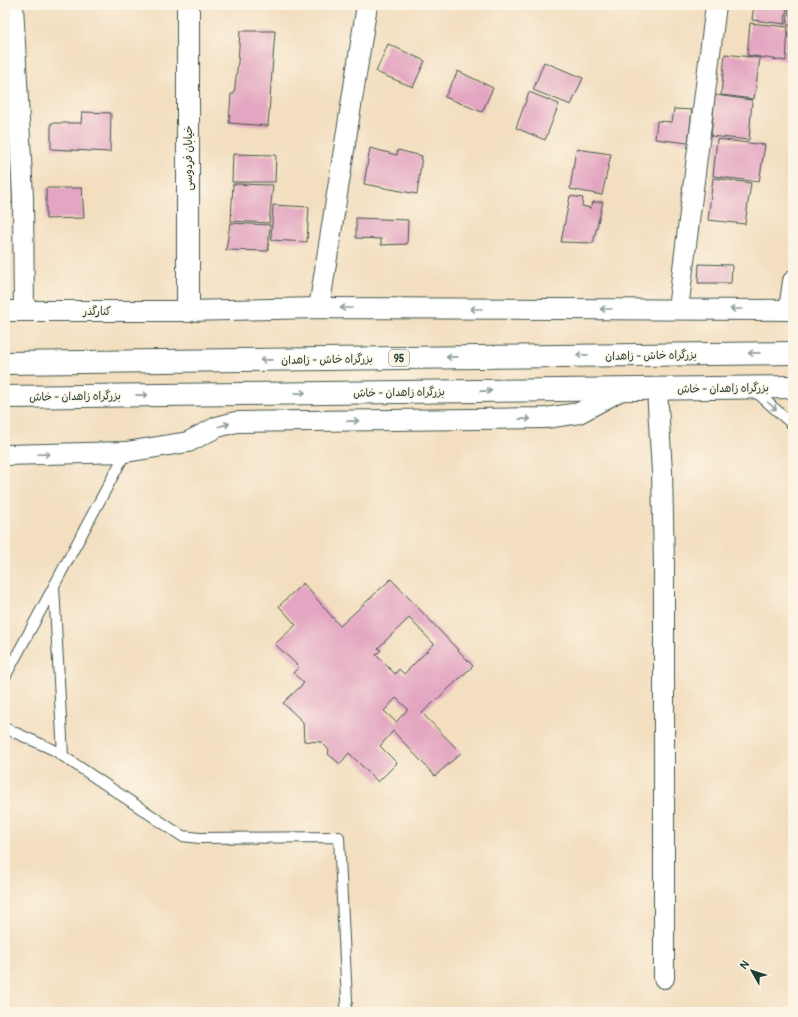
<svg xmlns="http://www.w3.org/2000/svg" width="798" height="1017" font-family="Pangolin,'Playpen Sans Arabic',sans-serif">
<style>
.building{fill:#e3a5c1;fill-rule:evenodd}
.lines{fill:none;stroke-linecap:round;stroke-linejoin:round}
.service-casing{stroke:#3f5549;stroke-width:12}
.minor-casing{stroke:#3f5549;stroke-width:22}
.tertiary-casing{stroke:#3f5549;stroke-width:24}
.trunk-casing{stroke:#3f5549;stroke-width:24}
.service{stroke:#fff;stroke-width:10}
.minor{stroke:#fff;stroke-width:20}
.tertiary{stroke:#fff;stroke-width:22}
.trunk{stroke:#fff;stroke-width:22}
.oneway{stroke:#8f9e9a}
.labels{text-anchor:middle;stroke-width:3;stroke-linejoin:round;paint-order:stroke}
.shield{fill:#fcf5e5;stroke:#617469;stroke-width:1}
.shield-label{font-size:10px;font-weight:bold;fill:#1f3d34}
.street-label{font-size:11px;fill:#1f3d34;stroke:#fcf5e5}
</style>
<rect width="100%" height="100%" fill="#fcf5e5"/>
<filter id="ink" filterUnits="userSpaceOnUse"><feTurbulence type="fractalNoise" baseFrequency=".025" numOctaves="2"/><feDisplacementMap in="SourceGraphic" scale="8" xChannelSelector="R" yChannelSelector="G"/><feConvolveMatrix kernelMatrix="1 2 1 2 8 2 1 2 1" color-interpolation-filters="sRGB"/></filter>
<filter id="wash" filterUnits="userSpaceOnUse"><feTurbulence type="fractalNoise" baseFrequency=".012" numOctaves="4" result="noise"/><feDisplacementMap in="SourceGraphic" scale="16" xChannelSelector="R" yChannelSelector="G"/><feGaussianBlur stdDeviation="0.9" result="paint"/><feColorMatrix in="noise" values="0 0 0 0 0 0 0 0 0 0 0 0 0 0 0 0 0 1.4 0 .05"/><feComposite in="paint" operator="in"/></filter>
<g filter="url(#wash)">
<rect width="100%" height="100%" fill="#f3dec0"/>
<g id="blocks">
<g class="building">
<polygon points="754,5 787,5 785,24 752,20"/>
<polygon points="789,5 793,5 793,26 787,25"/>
<polygon points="750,23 788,27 786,61 747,55"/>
<polygon points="240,31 275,31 268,126 229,123 231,94 234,94 238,62"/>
<polygon points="388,44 425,61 413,87 376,72"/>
<polygon points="725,54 760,58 754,99 721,95"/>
<polygon points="544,62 583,78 571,105 533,90"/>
<polygon points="458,71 493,88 482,112 445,97"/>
<polygon points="529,92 559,104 545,140 516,128"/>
<polygon points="715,95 752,100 749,140 711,136"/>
<polygon points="674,109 692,110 688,143 655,139 657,121 672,122"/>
<polygon points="82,112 111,113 110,152 51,149 51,123 81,123"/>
<polygon points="717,139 765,145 759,182 713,176"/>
<polygon points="370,148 397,155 398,150 422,156 417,194 364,184"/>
<polygon points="576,149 611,154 602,195 570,189"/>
<polygon points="233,154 276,155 275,182 232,182"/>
<polygon points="5,172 14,173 13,203 5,203"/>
<polygon points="713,178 751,183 745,224 708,220"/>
<polygon points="233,184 273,185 269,223 231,221"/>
<polygon points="46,188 82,188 84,218 46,219"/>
<polygon points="570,196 583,198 582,206 591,208 593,202 603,202 593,243 561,242"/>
<polygon points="273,205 309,207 307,242 271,240"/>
<polygon points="356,218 408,220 407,244 381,245 381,239 356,238"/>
<polygon points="230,223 270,225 268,251 226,250"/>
<polygon points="699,264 732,265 731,283 698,283"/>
<path d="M391,579L473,666L422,713L461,753L435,776L393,731L380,746L397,763L378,782L349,753L340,764L328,754L329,750L321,742L304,741L303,722L283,703L304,683L293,673L299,667L275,644L296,625L279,606L303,583L340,626ZM409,618L434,644L404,674L399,669L395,674L376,655L381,650L378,648ZM396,698L408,709L396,722L384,711Z"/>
</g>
</g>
</g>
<g filter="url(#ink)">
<use href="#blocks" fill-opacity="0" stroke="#3f5549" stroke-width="1"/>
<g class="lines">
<defs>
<g id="service">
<polyline points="754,390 793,425"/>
<polyline points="54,586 63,756"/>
<polyline points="5,677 126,452"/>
<polyline points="5,728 54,750 182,836 200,838 339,837 347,1001 345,1012"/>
</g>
<g id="minor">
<polyline points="13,5 23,197 24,311"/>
<polyline points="319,308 367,5"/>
<polyline points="678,309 716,5"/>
<polyline points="789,310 793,281"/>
<polyline points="5,311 188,311 319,308 793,310"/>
<polyline points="657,389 662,472 664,563 664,978"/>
<polyline points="5,455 126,452 188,442 217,427 236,422 546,418 579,413 623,389"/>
</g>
<polyline id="tertiary" points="188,5 188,311"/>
<g id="trunk">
<polyline points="5,363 793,353"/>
<polyline points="5,397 793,387"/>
</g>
</defs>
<use href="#service" class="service-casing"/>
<use href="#minor" class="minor-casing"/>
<use href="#tertiary" class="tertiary-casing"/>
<use href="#trunk" class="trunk-casing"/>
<use href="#service" class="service"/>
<use href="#minor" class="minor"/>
<use href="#tertiary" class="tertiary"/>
<use href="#trunk" class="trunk"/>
</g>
<defs><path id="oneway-shaft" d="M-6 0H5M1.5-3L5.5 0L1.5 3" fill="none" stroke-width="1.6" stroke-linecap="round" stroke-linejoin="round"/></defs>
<g class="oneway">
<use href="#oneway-shaft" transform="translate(346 308) rotate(-180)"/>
<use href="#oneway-shaft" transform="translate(476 309) rotate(-180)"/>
<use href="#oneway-shaft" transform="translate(606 309) rotate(-180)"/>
<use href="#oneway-shaft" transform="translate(736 309) rotate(-180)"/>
<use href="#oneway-shaft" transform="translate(754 353) rotate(179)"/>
<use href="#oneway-shaft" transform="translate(582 355) rotate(179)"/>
<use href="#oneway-shaft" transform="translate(452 357) rotate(179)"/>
<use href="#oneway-shaft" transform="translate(266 360) rotate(179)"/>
<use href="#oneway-shaft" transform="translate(486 391) rotate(-1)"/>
<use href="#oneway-shaft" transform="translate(300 393) rotate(-1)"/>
<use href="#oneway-shaft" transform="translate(142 395) rotate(-1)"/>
<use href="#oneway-shaft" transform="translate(772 406) rotate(42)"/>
<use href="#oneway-shaft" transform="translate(525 419) rotate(-1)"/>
<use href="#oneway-shaft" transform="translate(353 421) rotate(-1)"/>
<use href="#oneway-shaft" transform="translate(224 425) rotate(-16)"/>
<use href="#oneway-shaft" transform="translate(44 454) rotate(-2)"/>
</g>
</g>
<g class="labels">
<rect class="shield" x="389" y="350" width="20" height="16" rx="3"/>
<g class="shield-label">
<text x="399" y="362">95</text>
</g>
<g class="street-label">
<text transform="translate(188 158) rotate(-90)" y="4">خیابان فردوسی</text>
<text x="97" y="315">کنارگذر</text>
<text transform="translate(651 355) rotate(-1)" y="4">بزرگراه خاش - زاهدان</text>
<text transform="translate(327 359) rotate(-1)" y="4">بزرگراه خاش - زاهدان</text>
<text transform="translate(723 388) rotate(-1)" y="4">بزرگراه زاهدان - خاش</text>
<text transform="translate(399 392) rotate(-1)" y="4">بزرگراه زاهدان - خاش</text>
<text transform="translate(75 396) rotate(-1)" y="4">بزرگراه زاهدان - خاش</text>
</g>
</g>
<rect width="798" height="1017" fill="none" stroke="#fcf5e5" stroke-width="20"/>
<g transform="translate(752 971) rotate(309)" stroke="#fcf5e5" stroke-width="3" paint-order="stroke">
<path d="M0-3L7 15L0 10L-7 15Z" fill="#1f3d34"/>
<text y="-6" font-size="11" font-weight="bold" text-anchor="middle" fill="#1f3d34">N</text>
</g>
</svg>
